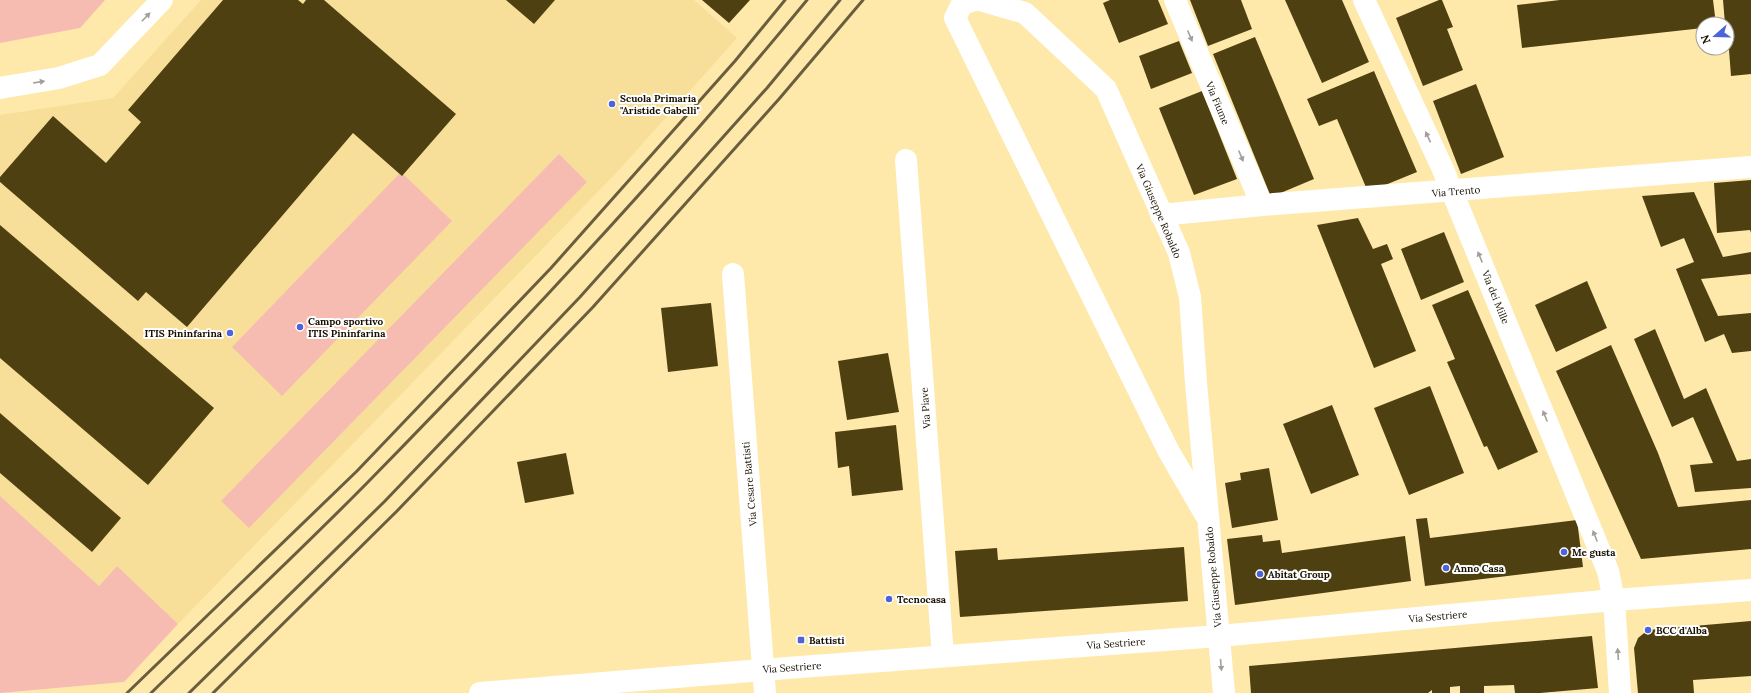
<svg xmlns="http://www.w3.org/2000/svg" width="1751" height="693" font-family="Lora,serif">
<style>
.built{fill:#f7df99}
.green{fill:#f7bcb1}
.building{fill:#4f4012}
.lines{fill:none;stroke-linecap:round;stroke-linejoin:round}
.minor{stroke:#fff;stroke-width:22}
.secondary{stroke:#fff;stroke-width:22}
.rail{stroke:#6b5e3e;stroke-width:3}
.oneway{fill:#a39f99}
.poi-dot{fill:#4d63d8;stroke:#fff;stroke-width:1.5}
.labels{text-anchor:middle;stroke-width:4;stroke-linejoin:round;paint-order:stroke}
.poi-label{font-size:10px;font-weight:bold;fill:#181000;stroke:#fff;text-anchor:start}
.street-label{font-size:10px;fill:#181000;stroke:#fff}
</style>
<rect width="100%" height="100%" fill="#fee9ab"/>
<polygon class="built" points="201,0 694,0 737,38 619,170 178,624 117,566 99,586 0,496 0,115 113,98"/>
<g class="green">
<polygon points="0,0 105,0 80,28 0,43"/>
<polygon points="559,154 587,182 249,528 221,501"/>
<polygon points="401,172 452,221 282,396 232,347"/>
<polygon points="0,496 99,586 117,566 178,624 124,682 0,693"/>
</g>
<g class="building">
<polygon points="223,0 298,0 303,4 306,0 324,0 456,114 402,176 353,133 187,327 146,292 138,301 0,182 0,177 53,116 106,163 141,122 128,110"/>
<polygon points="506,0 555,0 534,24"/>
<polygon points="702,0 750,0 729,23"/>
<polygon points="1110,0 1158,0 1168,24 1119,43 1103,3"/>
<polygon points="1190,0 1241,0 1252,29 1208,46"/>
<polygon points="1285,0 1342,0 1369,62 1322,83"/>
<polygon points="1439,0 1442,0 1453,27 1447,29 1463,70 1423,86 1396,18"/>
<polygon points="1560,0 1713,0 1716,24 1703,24 1703,28 1522,48 1517,5"/>
<polygon points="1723,0 1751,0 1751,74 1731,76 1727,24 1725,24"/>
<polygon points="1255,37 1314,179 1271,197 1213,54"/>
<polygon points="1179,41 1192,73 1151,89 1139,56"/>
<polygon points="1374,71 1417,172 1368,192 1337,119 1319,126 1307,99"/>
<polygon points="1476,84 1504,157 1461,174 1433,101"/>
<polygon points="1202,91 1237,179 1194,195 1159,108"/>
<polygon points="1751,180 1751,233 1750,230 1717,233 1714,183"/>
<polygon points="1694,192 1723,257 1751,252 1751,274 1701,279 1718,316 1751,313 1751,351 1732,353 1724,334 1705,342 1676,269 1694,262 1684,238 1661,247 1642,196"/>
<polygon points="1358,218 1373,249 1387,244 1393,259 1381,264 1416,351 1374,368 1317,225"/>
<polygon points="0,225 214,408 148,485 0,358"/>
<polygon points="1444,232 1464,282 1421,300 1401,249"/>
<polygon points="1587,281 1607,328 1556,352 1535,305"/>
<polygon points="1468,290 1538,452 1498,470 1487,446 1484,447 1447,362 1455,359 1432,305"/>
<polygon points="711,303 718,366 668,372 661,308"/>
<polygon points="1655,329 1684,399 1706,388 1737,461 1751,459 1751,488 1695,492 1690,465 1713,463 1693,417 1672,427 1634,339"/>
<polygon points="1611,345 1658,453 1678,507 1751,500 1751,549 1641,559 1556,371"/>
<polygon points="888,353 899,412 847,420 838,361"/>
<polygon points="1430,386 1464,473 1409,495 1374,408"/>
<polygon points="1332,405 1359,475 1311,494 1283,424"/>
<polygon points="0,413 121,518 92,552 0,473"/>
<polygon points="896,425 903,490 852,496 849,466 838,468 835,432"/>
<polygon points="566,453 574,494 525,503 517,462"/>
<polygon points="1269,468 1278,520 1232,528 1225,483 1241,480 1240,473"/>
<polygon points="1427,518 1430,538 1577,520 1583,567 1425,586 1416,519"/>
<polygon points="1262,535 1263,542 1280,540 1282,553 1405,536 1411,581 1235,605 1227,539"/>
<polygon points="1184,547 1188,601 960,617 955,551 997,548 998,560"/>
<polygon points="1751,621 1751,676 1693,680 1694,693 1638,693 1634,648 1638,638 1648,630"/>
<polygon points="1592,636 1598,688 1540,693 1515,693 1514,685 1484,686 1484,693 1460,693 1460,686 1450,687 1450,693 1432,693 1432,690 1428,693 1251,693 1249,666"/>
</g>
<g class="lines">
<g class="minor">
<polyline points="975,0 962,4 955,18 1168,450 1205,514"/>
<polyline points="980,0 1025,13 1106,89 1179,253 1190,297 1196,383 1224,693"/>
<polyline points="1175,0 1262,205"/>
<polyline points="1364,0 1442,167 1608,571 1614,600 1620,693"/>
<polyline points="0,88 59,78 100,65 162,0"/>
<polyline points="906,160 943,656"/>
<polyline points="1161,215 1262,205 1751,167"/>
<polyline points="733,274 765,693"/>
</g>
<polyline class="secondary" points="480,693 787,668 1219,636 1614,600 1751,590"/>
<g class="rail">
<polyline points="127,693 357,471 551,268 735,61 785,0"/>
<path d="M151,693C223,623 297,554 368,482C520,327 669,168 807,0"/>
<polyline points="189,693 385,501 580,297 767,88 840,0"/>
<polyline points="213,693 397,511 593,307 779,99 863,0"/>
</g>
</g>
<defs><path id="oneway-solid" d="M-6-.8H1V-3.2L6.5 0L1 3.2V.8H-6Z"/></defs>
<g class="oneway">
<use href="#oneway-solid" transform="translate(146 17) rotate(-46)"/>
<use href="#oneway-solid" transform="translate(1190 36) rotate(67)"/>
<use href="#oneway-solid" transform="translate(39 82) rotate(-9)"/>
<use href="#oneway-solid" transform="translate(1428 137) rotate(-115)"/>
<use href="#oneway-solid" transform="translate(1241 156) rotate(67)"/>
<use href="#oneway-solid" transform="translate(1480 257) rotate(-112)"/>
<use href="#oneway-solid" transform="translate(1545 416) rotate(-112)"/>
<use href="#oneway-solid" transform="translate(1595 536) rotate(-112)"/>
<use href="#oneway-solid" transform="translate(1618 654) rotate(-94)"/>
<use href="#oneway-solid" transform="translate(1221 665) rotate(85)"/>
</g>
<g class="poi-dot">
<circle cx="612" cy="104" r="4"/>
<circle cx="300" cy="327" r="4"/>
<circle cx="230" cy="333" r="4"/>
<circle cx="1564" cy="552" r="4"/>
<circle cx="1446" cy="568" r="4"/>
<circle cx="1260" cy="574" r="4"/>
<circle cx="889" cy="599" r="4"/>
<circle cx="1648" cy="630" r="4"/>
<rect x="797" y="636" width="8" height="8" rx="2"/>
</g>
<g class="labels">
<g class="poi-label">
<text x="620" y="102">Scuola Primaria<tspan x="620" dy="12">"Aristide Gabelli"</tspan></text>
<text x="308" y="325">Campo sportivo<tspan x="308" dy="12">ITIS Pininfarina</tspan></text>
<text x="222" y="337" text-anchor="end">ITIS Pininfarina</text>
<text x="1572" y="556">Me gusta</text>
<text x="1454" y="572">Anno Casa</text>
<text x="1268" y="578">Abitat Group</text>
<text x="897" y="603">Tecnocasa</text>
<text x="1656" y="634">BCC d'Alba</text>
<text x="809" y="644">Battisti</text>
</g>
<g class="street-label">
<text transform="translate(1218 103) rotate(67)" y="4">Via Fiume</text>
<text transform="translate(1456 191) rotate(-5)" y="4">Via Trento</text>
<text transform="translate(1159 211) rotate(67)" y="4">Via Giuseppe Robaldo</text>
<text transform="translate(1496 297) rotate(68)" y="4">Via dei Mille</text>
<text transform="translate(925 408) rotate(-94)" y="4">Via Piave</text>
<text transform="translate(749 484) rotate(-95)" y="4">Via Cesare Battisti</text>
<text transform="translate(1213 577) rotate(-95)" y="4">Via Giuseppe Robaldo</text>
<text transform="translate(1438 616) rotate(-5)" y="4">Via Sestriere</text>
<text transform="translate(1116 643) rotate(-4)" y="4">Via Sestriere</text>
<text transform="translate(792 667) rotate(-4)" y="4">Via Sestriere</text>
</g>
</g>
<g transform="translate(1715 36) rotate(250)"><circle r="19" fill="#ffffff" stroke="#a39f99"/>
<path d="M0-3L7 15L0 10L-7 15Z" fill="#4d63d8"/>
<text y="-6" font-size="11" font-weight="bold" text-anchor="middle" fill="#181000">N</text>
</g>
</svg>
